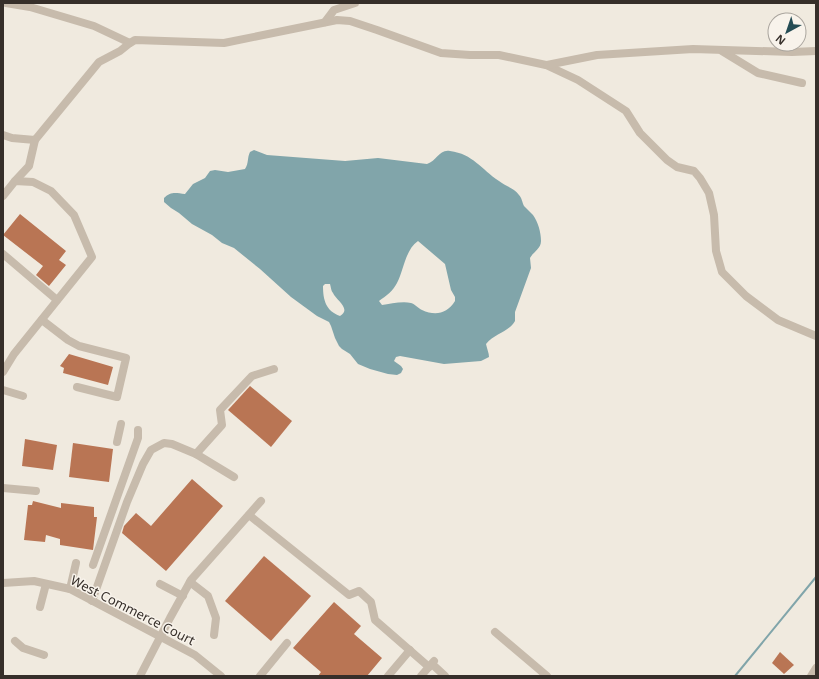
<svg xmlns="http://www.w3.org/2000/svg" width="819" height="679" font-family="'Noto Sans',sans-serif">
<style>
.water{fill:#81a5aa;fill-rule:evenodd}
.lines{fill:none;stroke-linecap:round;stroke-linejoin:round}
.stream{stroke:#81a5aa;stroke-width:2}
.building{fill:#b97554}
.minor{stroke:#c7bbac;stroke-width:8}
.labels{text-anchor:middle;stroke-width:3;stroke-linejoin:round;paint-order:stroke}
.street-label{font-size:13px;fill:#362f2a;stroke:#f8f3eb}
</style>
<rect width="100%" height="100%" fill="#f0eadf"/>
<path class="water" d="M254,150L267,155L345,161L378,158L427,164C437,161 439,149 450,151C473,154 481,169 499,181C505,186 514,188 519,195C522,198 522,202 524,206C527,209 530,212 533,215C538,222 541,232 541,241C541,249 533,252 530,258L531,268L515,312V321C509,332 495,333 486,344C487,349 489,353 489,357L481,361L444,364L400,356L396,357L394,361L401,366L403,369L401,373L397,375L388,374L370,369L358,364L350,354L342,349L339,346L335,338L331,326L329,322L317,316L291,297L260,269L234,248L222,243L212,235L192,224L179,213L171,208L164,202V198C171,191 176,193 185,194L193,184L205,178L210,171L215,170L228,172L245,169C249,163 247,158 250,152ZM418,241L445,264L451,290L455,297V301C447,314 435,316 422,310C418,308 415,304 411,303C402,301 390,304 382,305L379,301C386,296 393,291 397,283C404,270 405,250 418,241ZM325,284H330C331,287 331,291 333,293C336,300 352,309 340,316C326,311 323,300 323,286Z"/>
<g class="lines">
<polyline class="stream" points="735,676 816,577"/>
</g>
<g class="building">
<polygon points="20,214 66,251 59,260 66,265 49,286 36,275 43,266 3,235"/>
<polygon points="69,354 113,367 108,385 63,373 64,368 60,366"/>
<polygon points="250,386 292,421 271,447 228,410"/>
<polygon points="25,439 57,445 53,470 22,466"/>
<polygon points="73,443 113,449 109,482 69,477"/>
<polygon points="192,479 223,506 166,571 122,533 124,526 136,513 151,526"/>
<polygon points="33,501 61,508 61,503 94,507 94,517 97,517 93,550 60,545 60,539 46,535 45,542 24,540 28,505 32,505"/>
<polygon points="264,556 311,596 271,641 225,601"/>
<polygon points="334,602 361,626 354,634 382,658 367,676 318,676 321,672 293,648"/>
<polygon points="780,652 794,665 784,674 772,663"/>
</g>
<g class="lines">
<g class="minor">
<polyline points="6,3 30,7 94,26 130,43 135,40 224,43 337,20 350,21 377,30 441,53 470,55 499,55 546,65 578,80 626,111 640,133 667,160 677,167 694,171 700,178 709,193 714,215 716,251 722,272 746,296 778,320 816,336"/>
<polyline points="325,22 334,10 355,3"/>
<polyline points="722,51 758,73 802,83"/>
<polyline points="547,65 597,55 693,49 792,52 816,51"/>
<polyline points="3,135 12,138 35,140 99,62 120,51 130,43"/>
<polyline points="15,181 29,166 35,140"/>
<polyline points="3,196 15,181 33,182 51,191 74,215 92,257 14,354 3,372"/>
<polyline points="3,254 57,300"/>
<polyline points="42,320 68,340 79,346 126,358 117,397 77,387"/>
<polyline points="3,390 23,396"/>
<polyline points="117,442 121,424"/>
<polyline points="196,454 222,425 220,410 252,376 274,369"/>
<polyline points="3,488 36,491"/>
<polyline points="249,515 349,595 359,591 371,602 375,620 429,667"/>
<polyline points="93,565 138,438 138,430"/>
<polyline points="190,582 208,596 216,618 214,635"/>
<polyline points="3,583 34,581 70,589 195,655 221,676"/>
<polyline points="160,584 183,596"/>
<polyline points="70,589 76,563"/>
<polyline points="92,601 127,502 143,464 151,450 164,443 172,444 196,454 234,477"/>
<polyline points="40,607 46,584"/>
<polyline points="495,632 547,676"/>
<polyline points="15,641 23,648 44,655"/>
<polyline points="432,664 445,676"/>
<polyline points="140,676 170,618 191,580 261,501"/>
<polyline points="260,676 287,643"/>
<polyline points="388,676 410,650"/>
<polyline points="421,676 434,661"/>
<polyline points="811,676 816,668"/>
</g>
</g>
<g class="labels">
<g class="street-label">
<text transform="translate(133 610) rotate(27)" y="5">West Commerce Court</text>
</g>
</g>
<rect width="819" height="679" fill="none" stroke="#362f2a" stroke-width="8"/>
<g transform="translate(787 32) rotate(220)"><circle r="19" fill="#f8f3eb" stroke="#aaa59e"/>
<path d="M0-3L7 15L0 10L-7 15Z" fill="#244c54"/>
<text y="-6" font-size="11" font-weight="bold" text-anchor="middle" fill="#362f2a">N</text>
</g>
</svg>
